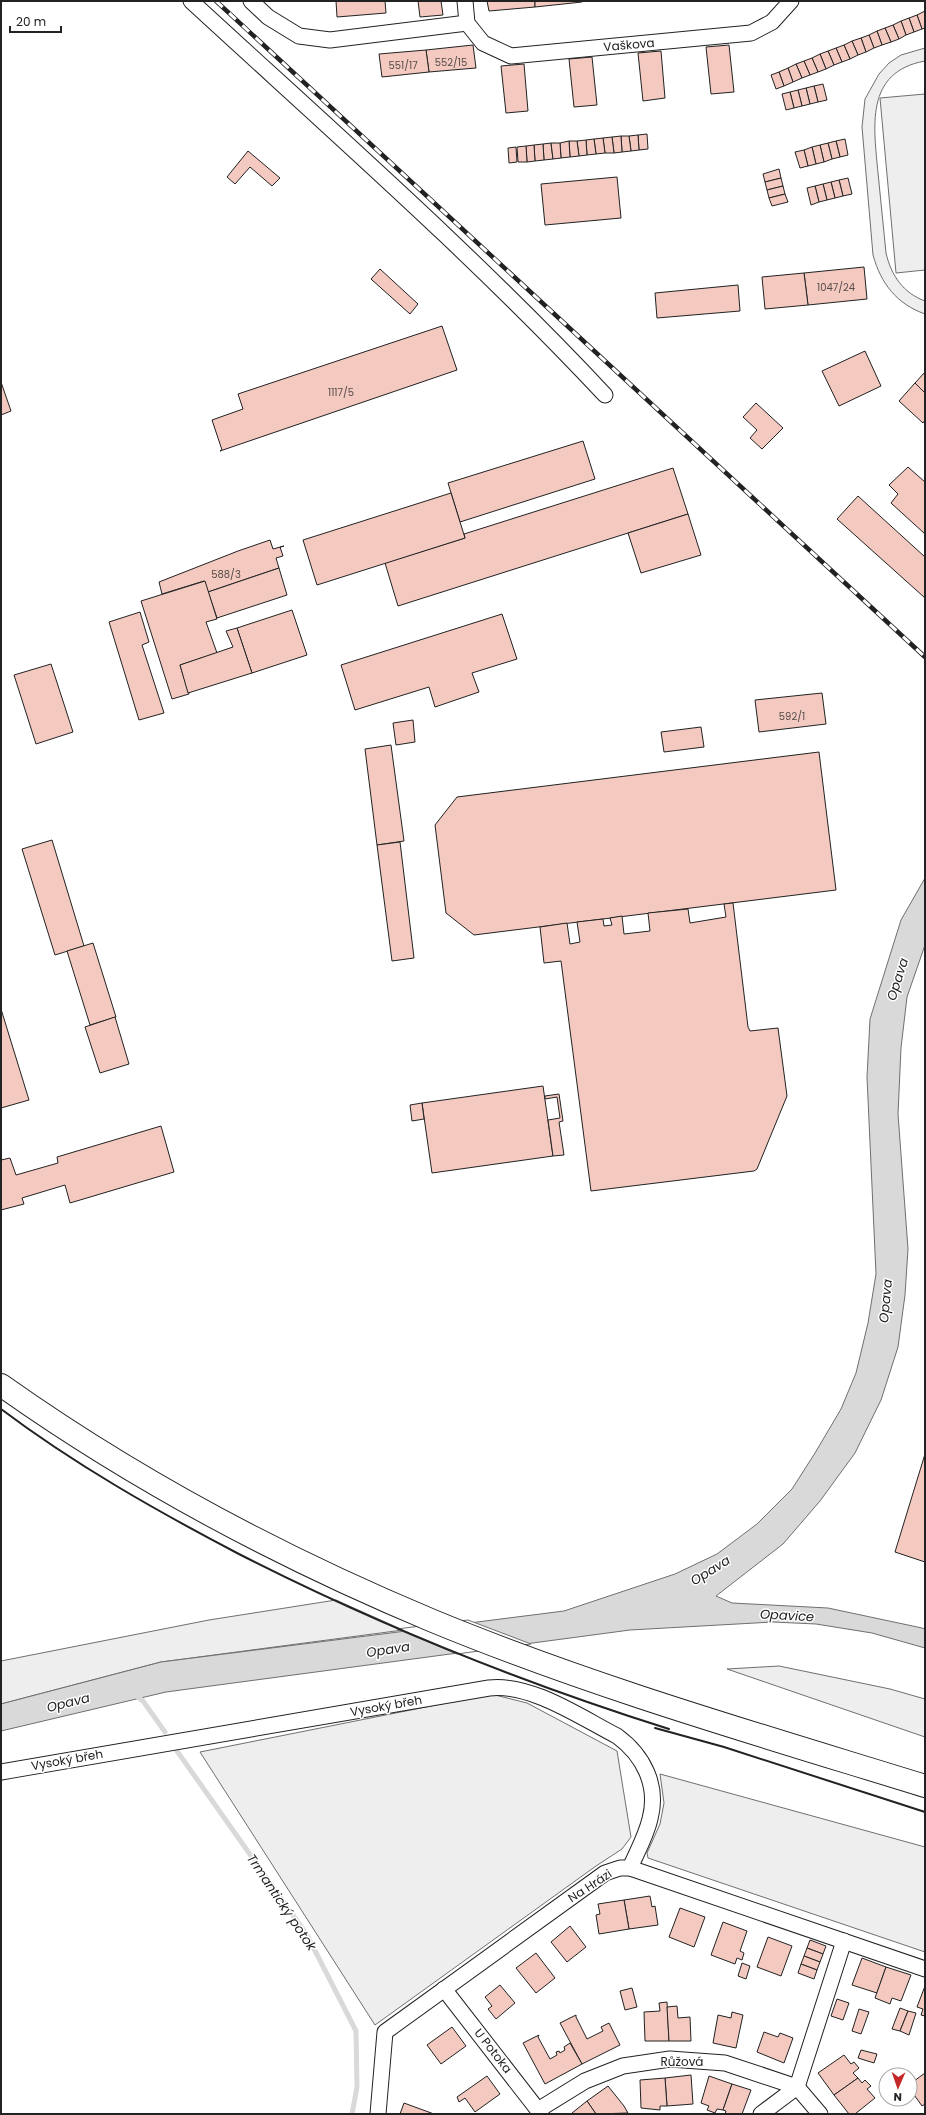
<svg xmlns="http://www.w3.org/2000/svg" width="926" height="2115" font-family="Poppins,sans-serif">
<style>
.green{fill:#eee;stroke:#6f6f6f}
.water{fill:#d9d9d9;stroke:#6f6f6f}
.pier{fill:#fff;stroke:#6f6f6f}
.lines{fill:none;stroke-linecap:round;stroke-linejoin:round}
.stream{stroke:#d9d9d9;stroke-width:5}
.building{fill:#f3c9c0;stroke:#222}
.street-casing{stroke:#222;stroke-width:17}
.primary-casing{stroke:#222;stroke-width:24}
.street{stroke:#fff;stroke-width:15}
.primary{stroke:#fff;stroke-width:22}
.rail-casing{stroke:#222;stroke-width:4.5}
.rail{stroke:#fff;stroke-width:3;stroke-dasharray:9;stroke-linecap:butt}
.wall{stroke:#222;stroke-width:2}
.labels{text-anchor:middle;stroke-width:3;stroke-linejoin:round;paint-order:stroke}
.number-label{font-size:10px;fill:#564c4a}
.street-label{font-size:12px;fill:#222;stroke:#fff}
.water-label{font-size:13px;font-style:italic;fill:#222;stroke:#fff}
</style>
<rect width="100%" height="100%" fill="#fff"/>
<g class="green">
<path d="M925,48V61C864,72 874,128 878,173C881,200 883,226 886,253C891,275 903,293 925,301V314C897,304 881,284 873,255L862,127L865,99L879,74L889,63L901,55Z"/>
<polygon points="925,94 925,270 896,273 880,98"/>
<polygon points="336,1600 403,1630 161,1662 1,1704 1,1661 209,1620"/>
<polygon points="779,1666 890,1689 925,1699 925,1737 727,1669"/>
<polygon points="491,1694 527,1703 617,1751 631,1837 622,1849 596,1866 375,2025 200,1752"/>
<polygon points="660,1774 925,1847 925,1952 648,1858 647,1853 660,1824 664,1803"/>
</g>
<polygon class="water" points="925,878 925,945 907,997 901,1048 898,1114 908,1249 905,1295 898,1347 881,1400 855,1453 820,1501 783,1544 716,1596 732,1603 828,1608 922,1628 925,1629 925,1648 872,1633 816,1624 773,1622 630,1630 166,1692 1,1731 1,1704 161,1662 564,1611 675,1574 717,1554 757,1524 792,1489 815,1453 841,1409 856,1373 868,1323 876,1274 867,1077 870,1019 901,920"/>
<polygon class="pier" points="468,1620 531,1644 457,1654 397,1629"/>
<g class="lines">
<g class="stream">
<polyline points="134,1694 143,1701 165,1732"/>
<polyline points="177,1751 307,1935 356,2031 357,2087 352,2114"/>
</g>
</g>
<g class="building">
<polygon points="336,1 385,1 386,13 337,17"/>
<polygon points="418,1 441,1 443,15 420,17"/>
<polygon points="487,1 535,1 535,7 489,11"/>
<polygon points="535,1 582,1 582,2 535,7"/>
<polygon points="925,11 925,28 922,29 917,15"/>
<polygon points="917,15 922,29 914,32 909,18"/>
<polygon points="909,18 914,32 906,35 901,21"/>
<polygon points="901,21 906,35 899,39 893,25"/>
<polygon points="893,25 899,39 891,42 885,28"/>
<polygon points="885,28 891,42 882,45 877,31"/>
<polygon points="877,31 882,45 874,48 869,35"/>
<polygon points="869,35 874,48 866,52 861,38"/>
<polygon points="861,38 866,52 858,55 852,41"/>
<polygon points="852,41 858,55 850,59 844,45"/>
<polygon points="473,45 476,68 429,72 426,50"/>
<polygon points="729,45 734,92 711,94 706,47"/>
<polygon points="844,45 850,59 842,62 836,48"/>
<polygon points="836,48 842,62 834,65 828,51"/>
<polygon points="426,50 429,72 382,77 379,54"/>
<polygon points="661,51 665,98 643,101 638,53"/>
<polygon points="828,51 834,65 826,69 820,54"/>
<polygon points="820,54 826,69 818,72 812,58"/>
<polygon points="592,57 597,105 574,107 569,59"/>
<polygon points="812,58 818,72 810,75 804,61"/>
<polygon points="804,61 810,75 802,78 796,64"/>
<polygon points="524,64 528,111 506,113 501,66"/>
<polygon points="796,64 802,78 793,82 788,68"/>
<polygon points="788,68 793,82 784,86 779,72"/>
<polygon points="779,72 784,86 776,89 771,75"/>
<polygon points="823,84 827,100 818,102 814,86"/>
<polygon points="814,86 818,102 810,104 806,88"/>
<polygon points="806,88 810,104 802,106 798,90"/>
<polygon points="798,90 802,106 794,108 790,92"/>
<polygon points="790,92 794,108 786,110 782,94"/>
<polygon points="647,134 648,149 639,150 638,135"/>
<polygon points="638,135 639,150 631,151 629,136"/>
<polygon points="621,136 629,136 631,151 622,152"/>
<polygon points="621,136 622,152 614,153 612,137"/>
<polygon points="612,137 614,153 605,153 603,138"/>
<polygon points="603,138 605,153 596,154 594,139"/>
<polygon points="594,139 596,154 587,155 586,140"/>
<polygon points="845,139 848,155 840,157 836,141"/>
<polygon points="586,140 587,155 579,156 577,141"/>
<polygon points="569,141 577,141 579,156 570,157"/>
<polygon points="569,141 570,157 561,158 560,143"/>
<polygon points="836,141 840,157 832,159 828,143"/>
<polygon points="551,143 553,159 544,160 543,144"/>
<polygon points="551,143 560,143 561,158 553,159"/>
<polygon points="828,143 832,159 824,162 820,145"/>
<polygon points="543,144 544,160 535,161 534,145"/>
<polygon points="534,145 535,161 527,162 526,146"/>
<polygon points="820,145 824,162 816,164 812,147"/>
<polygon points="526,146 527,162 518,162 517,147"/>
<polygon points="516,147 517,162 509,163 508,148"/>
<polygon points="812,147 816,164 808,166 804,150"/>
<polygon points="804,150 808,166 800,168 795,152"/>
<polygon points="248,151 280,178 272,186 250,167 235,184 227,177"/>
<polygon points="779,169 781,178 765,182 763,174"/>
<polygon points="617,177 621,218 545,225 541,184"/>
<polygon points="781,178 783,186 767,190 765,182"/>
<polygon points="848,178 852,194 843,196 839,180"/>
<polygon points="839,180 843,196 835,198 831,182"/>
<polygon points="831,182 835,198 827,200 823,184"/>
<polygon points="823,184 827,200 819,202 815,186"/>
<polygon points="783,186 785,194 769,198 767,190"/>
<polygon points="815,186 819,202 811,205 807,188"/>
<polygon points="785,194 788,202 772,206 769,198"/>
<polygon points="864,267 867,299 808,305 804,273"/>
<polygon points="380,269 418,304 410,314 371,279"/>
<polygon points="804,273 808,305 765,309 762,277"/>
<polygon points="738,285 740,311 657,318 655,293"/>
<polygon points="442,326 457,370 220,451 222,450 212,420 243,409 238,394"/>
<polygon points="865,351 881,386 839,406 822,371"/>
<polygon points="925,372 925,393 915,383"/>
<polygon points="1,382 11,411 1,415"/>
<polygon points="915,383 925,393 925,420 923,423 899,401"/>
<polygon points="756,403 783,428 762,449 750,438 757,430 743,417"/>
<polygon points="583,441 595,479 460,522 448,483"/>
<polygon points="908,467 925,482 925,534 891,503 898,494 889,485"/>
<polygon points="673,468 688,514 398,606 385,563 465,538 464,534"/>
<polygon points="451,493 465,538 317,585 303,540"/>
<polygon points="858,496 925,557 925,598 837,519"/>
<polygon points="688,514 701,555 641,573 628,533"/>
<polygon points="270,540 273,549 284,546 280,547 283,556 276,558 279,568 208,592 204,581 162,594 159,582 238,551"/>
<polygon points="279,568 287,595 217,618 208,592"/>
<polygon points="205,581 217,619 206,622 217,653 180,665 189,694 172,699 141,601"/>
<polygon points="292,610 307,655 252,673 237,628"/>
<polygon points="140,612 149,642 142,645 164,713 139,720 109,622"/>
<polygon points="502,614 517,659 472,673 479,692 435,707 429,687 355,710 341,665"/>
<polygon points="237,628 252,673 188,693 180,665 233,647 226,631"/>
<polygon points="51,664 73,732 36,744 14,675"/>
<polygon points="822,693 826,724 759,732 755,700"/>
<polygon points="413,720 415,742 396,745 393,723"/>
<polygon points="701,727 704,747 664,752 661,732"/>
<polygon points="391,745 404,841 377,845 365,749"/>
<polygon points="819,752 836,890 474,935 446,913 435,825 457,797"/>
<polygon points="52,840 84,946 55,955 22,849"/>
<polygon points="400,842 414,958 392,961 377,845"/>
<polygon points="733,903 748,1027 750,1031 778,1028 787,1096 757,1169 754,1171 591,1191 561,961 544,963 540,927 567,923 570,944 580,942 577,922 603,919 604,926 612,925 610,918 622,916 624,934 650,931 648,913 688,909 690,923 726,917 724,904"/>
<polygon points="93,943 116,1017 90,1025 67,951"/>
<polygon points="1,1009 29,1100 1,1108"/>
<polygon points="115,1017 129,1064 100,1073 85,1027"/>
<polygon points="543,1086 553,1156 432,1173 422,1103"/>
<polygon points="559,1094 563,1121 559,1122 564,1155 553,1156 548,1120 560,1118 557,1097 545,1099 545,1096"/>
<polygon points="422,1103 424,1119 412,1121 410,1105"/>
<polygon points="161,1126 174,1172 70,1203 65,1185 22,1198 24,1204 1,1210 1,1160 10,1158 16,1175 58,1163 57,1157"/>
<polygon points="925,1454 925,1562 895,1552"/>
<polygon points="650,1896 652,1907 655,1906 658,1925 629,1929 624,1900"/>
<polygon points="624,1900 629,1929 599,1934 596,1915 600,1914 598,1904"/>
<polygon points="680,1908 705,1917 694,1947 669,1937"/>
<polygon points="723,1922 747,1931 740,1951 744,1953 742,1960 737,1958 735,1964 711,1955"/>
<polygon points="570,1926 586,1947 567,1962 551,1942"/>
<polygon points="768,1937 792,1946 781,1976 757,1967"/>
<polygon points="810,1940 826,1946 823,1954 807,1948"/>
<polygon points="807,1948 823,1954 820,1962 804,1956"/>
<polygon points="536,1953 555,1978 536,1993 516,1968"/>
<polygon points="804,1956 820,1962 817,1970 801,1964"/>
<polygon points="862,1958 886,1967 877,1993 852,1985"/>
<polygon points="742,1963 750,1966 746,1979 738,1976"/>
<polygon points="801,1964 817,1970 814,1979 798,1973"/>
<polygon points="886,1967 911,1975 901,2001 892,1998 890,2004 875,1998"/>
<polygon points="500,1985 515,2003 496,2019 488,2009 492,2006 485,1997"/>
<polygon points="925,1986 925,2016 921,2015 923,2009 917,2007"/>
<polygon points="632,1988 637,2007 625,2010 620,1991"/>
<polygon points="837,1999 849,2003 843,2020 831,2016"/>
<polygon points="667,2002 669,2041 645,2041 644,2012 660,2011 659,2003"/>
<polygon points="677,2006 678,2018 690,2017 691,2041 669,2041 667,2007"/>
<polygon points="900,2008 908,2011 900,2031 892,2029"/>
<polygon points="859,2009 869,2012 861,2034 852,2031"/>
<polygon points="908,2011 916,2013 909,2035 900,2031"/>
<polygon points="732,2012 743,2015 736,2048 713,2043 718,2015 731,2018"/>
<polygon points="576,2015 576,2017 587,2039 603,2031 601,2027 609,2023 620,2045 582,2064 560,2023"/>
<polygon points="452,2027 466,2046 441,2064 427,2045"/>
<polygon points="764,2032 778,2037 780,2033 793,2038 784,2063 757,2052"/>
<polygon points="539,2035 538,2037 550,2059 557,2055 556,2052 559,2051 560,2053 565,2050 564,2047 570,2043 582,2064 545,2084 523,2043"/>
<polygon points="861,2050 877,2054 874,2063 858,2058"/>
<polygon points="844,2055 851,2064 854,2062 859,2068 853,2073 858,2078 834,2095 818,2073"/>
<polygon points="925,2073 925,2104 922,2106 910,2089 910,2084"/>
<polygon points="691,2075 693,2104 667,2106 665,2078"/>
<polygon points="487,2076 500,2094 475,2112 465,2098 459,2102 457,2097"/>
<polygon points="709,2076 732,2084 723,2110 717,2109 715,2113 707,2110 709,2106 701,2103"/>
<polygon points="665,2078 667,2106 660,2106 660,2110 641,2108 640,2080"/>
<polygon points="858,2078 862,2083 865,2080 871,2086 867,2089 875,2098 855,2114 849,2114 834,2095"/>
<polygon points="732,2084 751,2090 742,2114 725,2114 726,2111 723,2110"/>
<polygon points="608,2086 624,2106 628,2113 596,2114 587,2101"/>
<polygon points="587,2101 596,2114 573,2114 572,2113"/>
<polygon points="404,2103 434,2114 400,2114"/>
</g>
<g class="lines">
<defs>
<g id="street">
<path d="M191,1C331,130 475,256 605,395"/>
<polyline points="251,1 268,17 299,36 330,40 467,23"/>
<polyline points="465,1 467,23 483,43 511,56 751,33 772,22 791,1"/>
<path d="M1,1772L489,1688C531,1683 580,1717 617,1736C643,1755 659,1785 650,1819C646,1836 637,1852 630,1868"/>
<polyline points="444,1989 541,2114"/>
<polyline points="538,2110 585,2081 623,2066 670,2059 725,2063 797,2087 820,2114"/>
<polyline points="378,2114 385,2032 605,1873 620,1868 630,1868 925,1969"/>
<polyline points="761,2114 797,2087 844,1941"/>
</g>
<path id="primary" d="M1,1385C135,1480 282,1558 433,1621C593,1687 760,1735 925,1786"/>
</defs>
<use href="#street" class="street-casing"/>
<use href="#primary" class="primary-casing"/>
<use href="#street" class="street"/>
<use href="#primary" class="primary"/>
<defs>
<polyline id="rail" points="216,1 925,657"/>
</defs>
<use href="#rail" class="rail-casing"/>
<use href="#rail" class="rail"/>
<g class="wall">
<path d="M1,1409C74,1464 155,1510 237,1553C376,1624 520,1682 669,1729"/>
<polyline points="655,1728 724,1747 925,1812"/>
</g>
</g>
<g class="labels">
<g class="number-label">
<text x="451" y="66">552/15</text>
<text x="403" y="69">551/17</text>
<text x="836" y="291">1047/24</text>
<text x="341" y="396">1117/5</text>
<text x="226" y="578">588/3</text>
<text x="792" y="720">592/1</text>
</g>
<g class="street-label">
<text transform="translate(629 45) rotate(-5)" y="4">Vaškova</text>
<text transform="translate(386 1706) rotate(-10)" y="4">Vysoký břeh</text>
<text transform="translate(67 1760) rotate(-10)" y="4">Vysoký břeh</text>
<text transform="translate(590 1886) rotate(-33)" y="4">Na Hrázi</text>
<text transform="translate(493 2051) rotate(52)" y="4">U Potoka</text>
<text x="682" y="2066">Růžová</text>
</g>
<g class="water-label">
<text transform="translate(897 979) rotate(-73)" y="5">Opava</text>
<text transform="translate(885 1301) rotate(-85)" y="5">Opava</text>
<text transform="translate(710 1570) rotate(-32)" y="5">Opava</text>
<text transform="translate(787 1615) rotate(3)" y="5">Opavice</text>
<text transform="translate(388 1649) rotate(-9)" y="5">Opava</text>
<text transform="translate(68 1702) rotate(-14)" y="5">Opava</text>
<text transform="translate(282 1902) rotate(56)" y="5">Trmantický potok</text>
</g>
</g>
<rect width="926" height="2115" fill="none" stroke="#222222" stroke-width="4"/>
<g transform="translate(898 2087) rotate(182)"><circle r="19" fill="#ffffff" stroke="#a7a7a7"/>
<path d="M0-3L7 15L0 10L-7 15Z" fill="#c62828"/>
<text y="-6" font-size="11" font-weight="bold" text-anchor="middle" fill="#222222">N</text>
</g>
<path d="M10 26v6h51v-6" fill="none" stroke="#222222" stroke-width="2"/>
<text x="16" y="26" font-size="12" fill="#222222" stroke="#ffffff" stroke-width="3" paint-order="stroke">20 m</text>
</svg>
